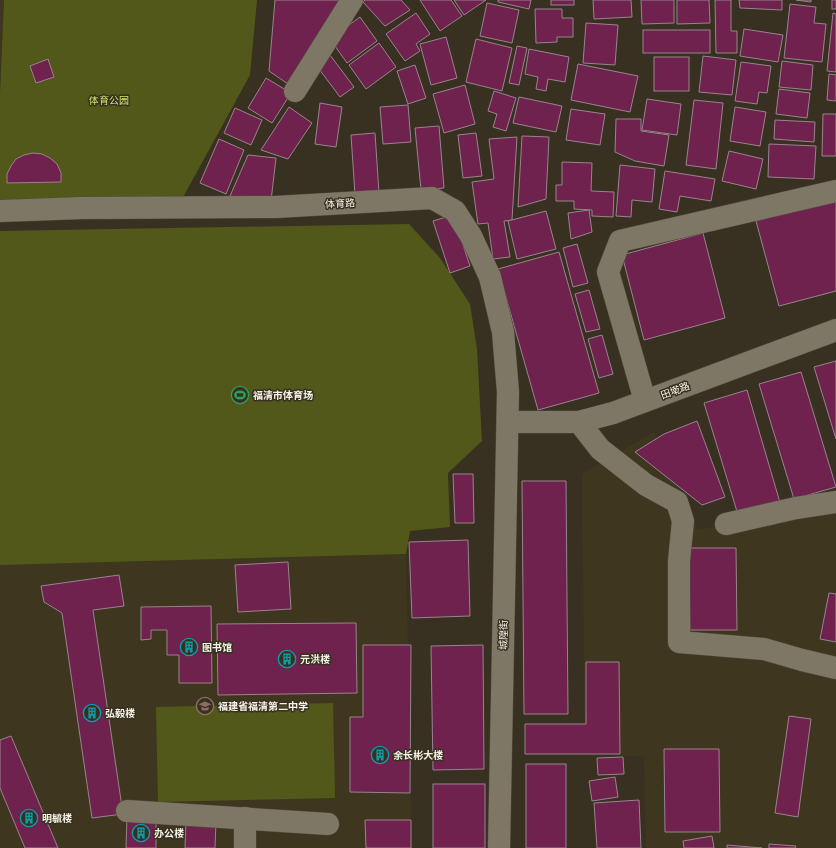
<svg xmlns="http://www.w3.org/2000/svg" width="836" height="848" font-family="Raleway,'Noto Sans SC',sans-serif">
<style>
.built{fill:#3f361f}
.green{fill:#51581a}
.building{fill:#6f224d;stroke:#98848d}
.lines{fill:none;stroke-linecap:round;stroke-linejoin:round}
.minor-casing{stroke:#534d3e;stroke-width:23}
.tertiary-casing{stroke:#534d3e;stroke-width:23}
.minor{stroke:#7f7765;stroke-width:22}
.tertiary{stroke:#7f7765;stroke-width:22}
.labels{text-anchor:middle;stroke-width:3;stroke-linejoin:round;paint-order:stroke}
.park-label{font-size:10px;fill:#d5e367;stroke:#383121}
.street-label{font-size:10px;fill:#f6f2e7;stroke:#383121}
.poi-label{font-size:10px;font-weight:bold;fill:#f6f2e7;stroke:#383121;text-anchor:start}
</style>
<rect width="100%" height="100%" fill="#383121"/>
<g class="built">
<polygon points="0,0 4,0 0,94"/>
<polygon points="654,432 697,529 836,510 836,848 646,848 644,757 585,752 582,474"/>
<polygon points="406,554 412,848 0,848 0,565"/>
</g>
<g class="green">
<polygon points="4,0 257,0 250,75 181,201 0,200 0,94"/>
<polygon points="409,224 440,258 470,304 477,349 482,441 448,473 450,527 410,531 406,554 0,565 0,231"/>
<polygon points="333,703 335,798 158,802 156,707"/>
</g>
<g class="building">
<polygon points="275,0 346,0 291,86 269,71"/>
<polygon points="365,0 401,0 410,10 385,26 363,2"/>
<polygon points="420,0 451,0 462,16 440,31"/>
<polygon points="454,0 486,0 464,15"/>
<polygon points="498,0 531,0 529,9 498,2"/>
<rect x="551" y="0" width="23" height="5"/>
<polygon points="593,0 631,0 632,17 594,19"/>
<polygon points="641,0 674,0 674,23 642,24"/>
<polygon points="677,0 709,0 710,23 677,24"/>
<polygon points="715,0 731,0 731,31 737,31 737,53 716,53"/>
<polygon points="739,0 782,0 782,10 740,8"/>
<polygon points="796,0 811,0 811,2"/>
<rect x="832" y="0" width="4" height="9"/>
<polygon points="487,3 519,10 512,43 480,36"/>
<polygon points="790,4 816,7 814,23 826,24 822,62 784,58"/>
<polygon points="535,9 562,9 562,18 573,18 573,37 557,37 557,42 536,43"/>
<polygon points="416,13 430,34 416,44 420,51 405,61 386,34"/>
<polygon points="833,13 836,14 836,72 827,71"/>
<polygon points="360,17 377,41 347,63 330,39"/>
<polygon points="586,23 618,25 615,65 583,63"/>
<polygon points="744,29 783,35 778,62 740,56"/>
<rect x="643" y="30" width="67" height="23"/>
<polygon points="446,37 457,78 431,85 420,44"/>
<polygon points="476,39 512,48 502,91 466,82"/>
<polygon points="379,43 396,67 366,89 349,65"/>
<polygon points="517,46 527,48 519,85 509,83"/>
<polygon points="529,49 569,57 565,82 548,79 546,91 536,89 538,77 525,74"/>
<polygon points="330,55 354,87 340,97 316,65"/>
<polygon points="703,56 736,60 732,95 699,92"/>
<rect x="654" y="57" width="35" height="34"/>
<polygon points="48,59 54,77 36,83 30,66"/>
<polygon points="782,61 813,65 811,90 779,87"/>
<polygon points="741,62 771,66 767,93 759,92 757,104 735,101"/>
<polygon points="578,64 638,76 630,112 571,100"/>
<polygon points="415,65 426,98 408,104 397,71"/>
<polygon points="829,74 836,75 836,101 827,100"/>
<polygon points="266,78 291,93 272,123 248,108"/>
<polygon points="465,85 475,124 444,133 433,94"/>
<polygon points="779,89 810,93 807,118 776,114"/>
<polygon points="494,91 516,98 506,131 493,127 497,114 488,111"/>
<polygon points="519,97 562,106 556,132 513,123"/>
<polygon points="647,99 681,104 677,135 642,130"/>
<polygon points="694,100 723,103 716,169 686,165"/>
<polygon points="320,103 342,107 336,147 315,144"/>
<polygon points="408,105 411,142 383,144 380,107"/>
<polygon points="289,107 312,123 288,159 261,150"/>
<polygon points="735,107 766,112 760,146 730,141"/>
<polygon points="235,108 262,120 251,145 224,133"/>
<polygon points="571,109 605,114 600,145 566,140"/>
<polygon points="823,114 836,114 836,156 822,156"/>
<polygon points="616,119 641,119 641,131 669,135 664,166 635,161 615,152"/>
<polygon points="775,120 815,122 814,142 774,139"/>
<polygon points="439,126 444,188 421,190 415,128"/>
<polygon points="375,133 379,193 355,195 351,135"/>
<polygon points="476,133 482,176 463,178 458,135"/>
<polygon points="522,136 549,137 546,199 518,207"/>
<polygon points="517,137 512,220 504,221 510,257 493,259 488,223 478,224 472,182 494,179 489,139"/>
<polygon points="219,139 244,150 226,194 200,183"/>
<polygon points="769,144 816,146 814,179 768,177"/>
<polygon points="729,151 763,159 756,189 722,181"/>
<polygon points="33,153 42,154 50,158 57,164 61,173 61,182 7,183 7,174 11,166 16,159 24,155"/>
<polygon points="248,155 276,158 271,201 230,196"/>
<polygon points="562,162 592,163 591,191 614,192 613,217 592,216 592,210 574,209 574,201 556,201 556,185 562,185"/>
<polygon points="620,165 655,169 652,202 632,200 631,217 616,216"/>
<polygon points="665,171 715,179 711,201 680,196 677,212 659,209"/>
<polygon points="836,200 836,291 779,306 756,221"/>
<polygon points="589,210 592,232 571,239 568,213"/>
<polygon points="546,211 556,249 517,259 508,221"/>
<polygon points="453,215 470,266 450,273 433,221"/>
<polygon points="703,233 725,318 644,340 622,255"/>
<polygon points="577,244 588,283 573,287 563,248"/>
<polygon points="559,252 599,393 538,410 498,269"/>
<polygon points="589,290 600,329 586,332 575,294"/>
<polygon points="602,335 613,374 599,378 588,339"/>
<polygon points="836,361 836,439 814,367"/>
<polygon points="801,372 836,487 794,499 759,384"/>
<polygon points="747,390 781,506 739,518 704,403"/>
<polygon points="697,421 725,497 702,505 635,452 664,434"/>
<polygon points="453,474 473,474 474,523 455,523"/>
<polygon points="522,481 566,481 568,714 524,714"/>
<polygon points="468,540 470,616 412,618 409,542"/>
<polygon points="689,548 736,548 737,630 690,630"/>
<polygon points="288,562 291,609 238,612 235,565"/>
<polygon points="119,575 124,606 93,610 123,814 92,818 62,613 44,602 41,586"/>
<polygon points="829,593 836,594 836,642 820,639"/>
<polygon points="211,606 212,683 179,683 179,655 167,655 167,630 151,630 151,639 141,640 141,607"/>
<polygon points="356,623 357,693 218,695 217,624"/>
<polygon points="363,645 411,645 410,793 350,792 350,717 363,717"/>
<polygon points="483,645 484,769 433,770 431,646"/>
<polygon points="586,662 619,662 620,754 525,754 525,724 586,724"/>
<polygon points="789,716 811,719 798,817 775,813"/>
<polygon points="11,736 58,848 25,848 0,788 0,740"/>
<polygon points="664,749 719,749 720,832 665,832"/>
<polygon points="623,757 624,774 598,775 597,758"/>
<rect x="526" y="764" width="40" height="84"/>
<polygon points="615,777 618,797 592,801 589,781"/>
<rect x="433" y="784" width="52" height="64"/>
<polygon points="639,800 641,848 597,848 594,803"/>
<polygon points="127,817 156,818 156,848 126,848"/>
<polygon points="186,820 216,821 215,848 185,848"/>
<polygon points="365,820 411,820 411,848 366,848"/>
<polygon points="712,836 714,848 684,848 683,841"/>
<polygon points="769,844 796,846 795,848 769,848"/>
<polygon points="727,845 762,848 727,848"/>
</g>
<g class="lines">
<defs>
<g id="minor">
<polyline points="295,91 352,0"/>
<polyline points="645,401 608,272 620,241 836,191"/>
<polyline points="508,422 579,422 613,413 836,330"/>
<polyline points="579,422 600,449 646,485 677,502 683,521 679,561 679,642 764,649 802,660 836,668"/>
<polyline points="726,524 796,508 836,502"/>
<polyline points="127,811 328,824"/>
<polyline points="245,848 245,818"/>
</g>
<polyline id="tertiary" points="0,211 82,208 276,207 432,198 455,211 471,236 490,277 503,332 508,392 499,848"/>
</defs>
<use href="#minor" class="minor-casing"/>
<use href="#tertiary" class="tertiary-casing"/>
<use href="#minor" class="minor"/>
<use href="#tertiary" class="tertiary"/>
</g>
<defs>
<symbol id="stadium-ring" viewBox="-11 -11 22 22"><circle r="9.5" fill="#383121" stroke="#2e9e5b" stroke-width="1.5"/><path d="M0-5a6.5 5 0 1 0 0 10a6.5 5 0 1 0 0-10ZM-3.5-1.8h7v3.6h-7Z" fill="#2e9e5b"/></symbol>
<symbol id="building-ring" viewBox="-11 -11 22 22"><circle r="9.5" fill="#383121" stroke="#0f9aa8" stroke-width="1.5"/><path d="M-4-6H4V6H1V3H-1V6H-4ZM-2.5-4.3h1.7v1.8h-1.7ZM.8-4.3h1.7v1.8H.8ZM-2.5-1h1.7V.8h-1.7ZM.8-1h1.7V.8H.8Z" fill="#0f9aa8"/></symbol>
<symbol id="school-ring" viewBox="-11 -11 22 22"><circle r="9.5" fill="#383121" stroke="#8d6e63" stroke-width="1.5"/><path d="M0-5L7-2L0 1L-7-2ZM-4 1L0 2.5L4 1V4Q0 6-4 4Z" fill="#8d6e63"/></symbol>
</defs>
<g fill-rule="evenodd">
<use href="#stadium-ring" x="230" y="385" width="20" height="20"/>
<use href="#building-ring" x="179" y="637" width="20" height="20"/>
<use href="#building-ring" x="277" y="649" width="20" height="20"/>
<use href="#school-ring" x="195" y="696" width="20" height="20"/>
<use href="#building-ring" x="82" y="703" width="20" height="20"/>
<use href="#building-ring" x="370" y="745" width="20" height="20"/>
<use href="#building-ring" x="19" y="808" width="20" height="20"/>
<use href="#building-ring" x="131" y="823" width="20" height="20"/>
</g>
<g class="labels">
<g class="park-label">
<text x="109" y="104">体育公园</text>
</g>
<g class="street-label">
<text transform="translate(340 203) rotate(-3)" y="4">体育路</text>
<text transform="translate(675 390) rotate(-20)" y="4">田墘路</text>
<text transform="translate(503 635) rotate(-89)" y="4">城隍街</text>
</g>
<g class="poi-label">
<text x="253" y="399">福清市体育场</text>
<text x="202" y="651">图书馆</text>
<text x="300" y="663">元洪楼</text>
<text x="218" y="710">福建省福清第二中学</text>
<text x="105" y="717">弘毅楼</text>
<text x="393" y="759">余长彬大楼</text>
<text x="42" y="822">明毓楼</text>
<text x="154" y="837">办公楼</text>
</g>
</g>
</svg>
